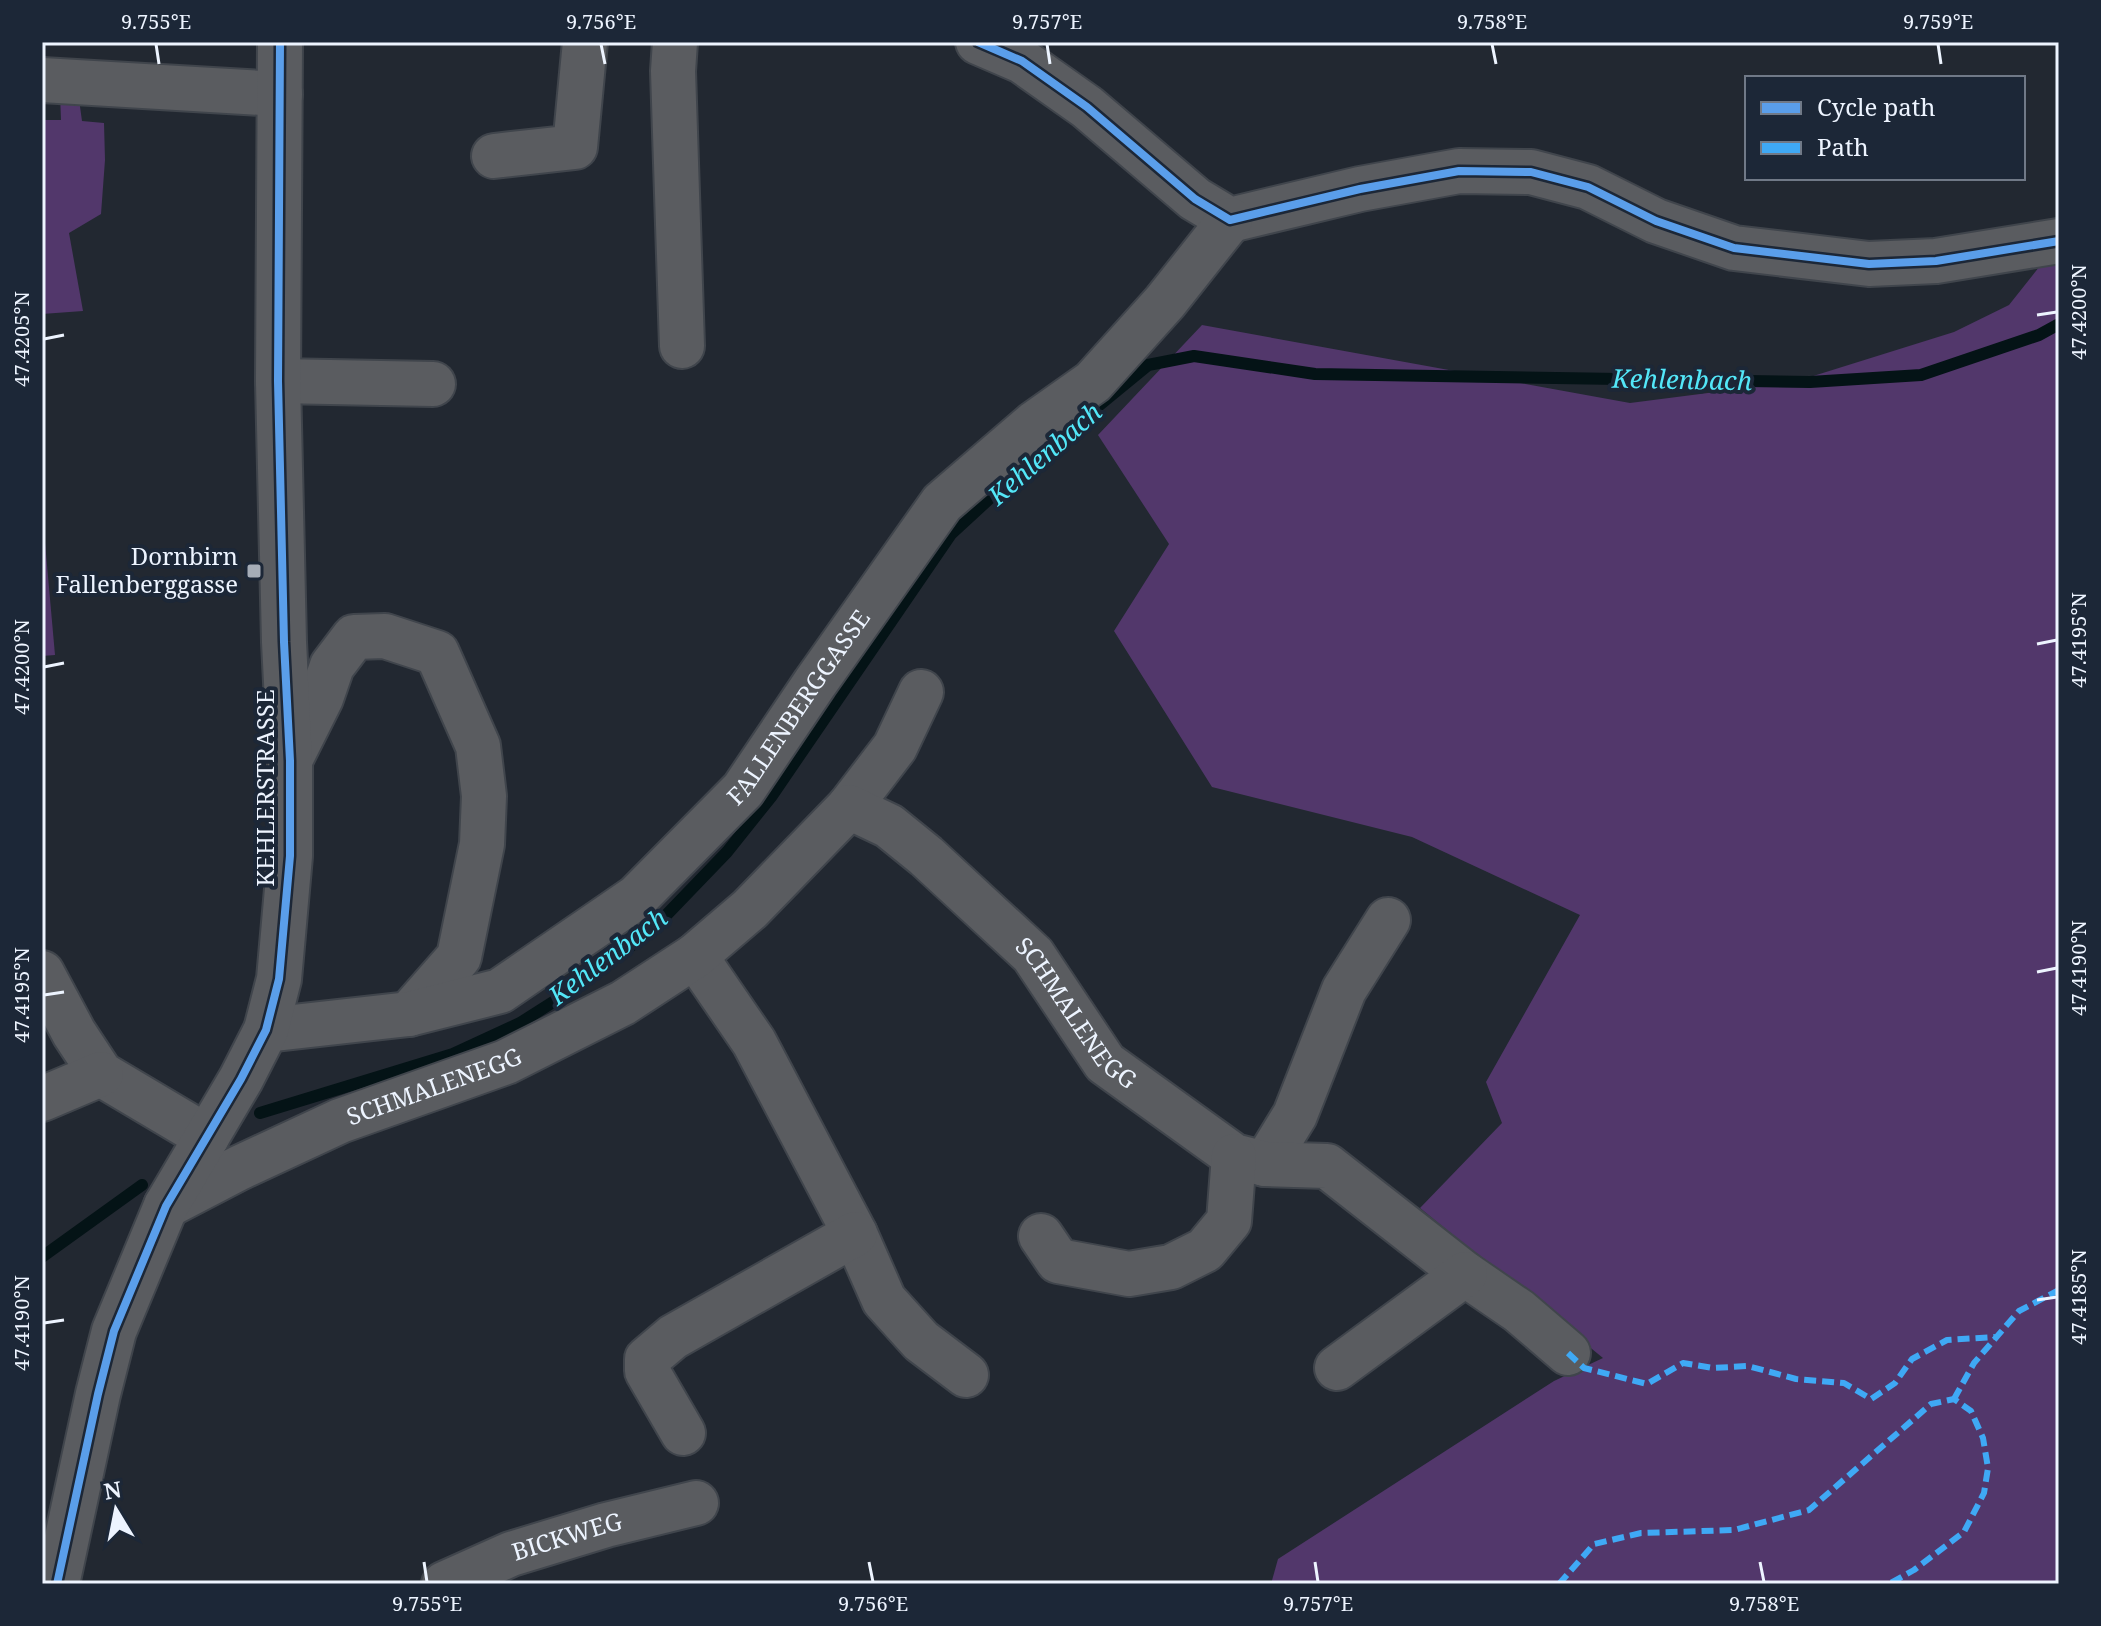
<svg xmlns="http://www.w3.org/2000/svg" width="2101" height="1626" font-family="'Noto Serif',serif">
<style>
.green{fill:#52376b}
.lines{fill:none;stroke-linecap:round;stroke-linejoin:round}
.stream{stroke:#041316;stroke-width:12}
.minor-casing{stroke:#40454c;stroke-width:48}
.minor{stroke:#5a5c60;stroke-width:44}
.quiet{stroke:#3fa9f5;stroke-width:6;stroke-dasharray:12 6;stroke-linecap:butt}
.cycleway-casing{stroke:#1c2737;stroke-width:13}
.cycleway{stroke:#5a9eea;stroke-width:8}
.ticks{fill:none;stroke:#edf4ff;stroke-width:3}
.poi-dot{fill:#a6adb7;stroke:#1c2737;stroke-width:3}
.labels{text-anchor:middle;stroke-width:8;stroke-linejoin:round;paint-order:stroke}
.poi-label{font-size:24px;fill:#edf4ff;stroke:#1c2737;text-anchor:end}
.street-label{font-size:24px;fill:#edf4ff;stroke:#1c2737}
.water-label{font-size:26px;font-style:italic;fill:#53e7f8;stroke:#1c2737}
.neatline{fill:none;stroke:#edf4ff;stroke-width:3}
.ticks-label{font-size:20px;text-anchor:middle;fill:#edf4ff}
</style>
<rect width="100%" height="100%" fill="#222831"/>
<g class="green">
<polygon points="78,92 82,121 104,123 105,160 101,214 69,233 83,311 42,314 42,120 61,120 60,93"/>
<polygon points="2059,255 2059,1584 1271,1584 1278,1559 1554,1381 1603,1358 1420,1208 1502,1123 1486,1082 1580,915 1412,837 1212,787 1114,631 1169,544 1098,435 1202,325 1630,403 1794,382 1954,332 2009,305 2047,257"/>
<polygon points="42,509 55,655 42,656"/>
</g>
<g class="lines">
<g class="stream">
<polyline points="260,1113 453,1054 520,1023 564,995 650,932 727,852 771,797 951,534 1025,466 1148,365 1194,356 1315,374 1810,382 1921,375 2039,335 2059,324"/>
<polyline points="42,1257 142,1185"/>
</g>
<defs>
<g id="minor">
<polyline points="675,42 673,71 682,346"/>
<polyline points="978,42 1022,61 1087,107 1195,199 1230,220 1360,189 1459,171 1531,172 1588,187 1656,221 1734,248 1869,264 1936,261 2059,241"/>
<polyline points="42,80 280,94"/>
<polyline points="494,156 575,147 585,42"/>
<polyline points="278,381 433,384"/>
<polyline points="291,758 321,698 332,666 354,637 385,636 437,653 478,746 484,796 482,844 459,957 409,1014"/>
<polyline points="849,807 895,747 921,692"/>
<polyline points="695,956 754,1042 855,1234 884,1300 921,1341 966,1375"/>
<polyline points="42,973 74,1033 101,1074 207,1137"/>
<path id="s1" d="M266,1030L409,1014L500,991L637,897L743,790L815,683L942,503L1035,423L1093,382L1165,302L1230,220"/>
<polyline points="42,1099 101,1074"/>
<polyline points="1265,1164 1295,1115 1344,990 1388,920"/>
<path id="s2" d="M166,1206L239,1168L340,1121L506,1062L623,1003L695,956L750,909L849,807L889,826L926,856L1033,955L1105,1063L1234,1156L1265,1164L1327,1166L1465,1274L1519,1311L1568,1353"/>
<polyline points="1041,1236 1058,1261 1129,1274 1171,1267 1205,1250 1229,1221 1234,1156"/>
<polyline points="1337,1368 1465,1274"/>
<polyline points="683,1433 647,1371 647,1359 673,1337 855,1234"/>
<polyline points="57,1584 98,1394 114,1331 166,1206 241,1079 266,1030 279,979 290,856 290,761 284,642 278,381 280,42"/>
<path id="s3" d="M444,1584L511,1554L606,1525L696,1503"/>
</g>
</defs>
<use href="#minor" class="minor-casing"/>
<use href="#minor" class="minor"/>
<g class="quiet">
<polyline points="1568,1353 1584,1368 1647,1384 1683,1363 1713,1368 1748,1366 1796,1379 1844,1383 1871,1399 1895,1383 1912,1359 1947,1340 1995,1337"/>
<polyline points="1954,1399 1974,1363 2019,1311 2059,1290"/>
<polyline points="1559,1584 1594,1544 1641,1533 1734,1530 1809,1510 1931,1404 1954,1399 1971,1411 1983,1438 1988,1468 1984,1493 1964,1532 1914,1570 1889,1584"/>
</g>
<defs>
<g id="cycleway">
<polyline points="978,42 1022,61 1087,107 1195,199 1230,220 1360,189 1459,171 1531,172 1588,187 1656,221 1734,248 1869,264 1936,261 2059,241"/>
<polyline points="57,1584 98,1394 114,1331 166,1206 241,1079 266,1030 279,979 290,856 290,761 284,642 278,381 280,42"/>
</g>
</defs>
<use href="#cycleway" class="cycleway-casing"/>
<use href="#cycleway" class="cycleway"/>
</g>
<path class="ticks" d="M156,44L159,64M601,44L605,64M1047,44L1050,64M1492,44L1496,64M1938,44L1941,64M2037,315L2057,312M44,339L64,335M2037,644L2057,640M44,667L64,663M2037,972L2057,968M44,995L64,992M2037,1300L2057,1297M44,1323L64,1320M424,1562L427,1582M869,1562L873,1582M1315,1562L1318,1582M1760,1562L1764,1582"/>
<rect class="poi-dot" x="246" y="563" width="16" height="16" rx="4"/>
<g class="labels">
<g class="poi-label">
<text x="238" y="565">Dornbirn<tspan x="238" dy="28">Fallenberggasse</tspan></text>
</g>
<g class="street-label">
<text dy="8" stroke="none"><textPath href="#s1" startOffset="654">FALLENBERGGASSE</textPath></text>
<text transform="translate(266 788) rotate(-90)" y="8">KEHLERSTRASSE</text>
<text dy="8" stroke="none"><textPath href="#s2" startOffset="1112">SCHMALENEGG</textPath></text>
<text dy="8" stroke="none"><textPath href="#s2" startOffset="294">SCHMALENEGG</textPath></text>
<text dy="8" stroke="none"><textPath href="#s3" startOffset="132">BICKWEG</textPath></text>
</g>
<g class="water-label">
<text transform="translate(1682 380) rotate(1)" y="9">Kehlenbach</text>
<text transform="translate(1045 454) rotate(-41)" y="9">Kehlenbach</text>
<text transform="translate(608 957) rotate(-37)" y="9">Kehlenbach</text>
</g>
</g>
<rect width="2101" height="1626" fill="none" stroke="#1c2737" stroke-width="88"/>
<rect x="1745" y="76" width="280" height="104" fill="#1c2737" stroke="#707987" stroke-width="2"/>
<rect x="1761" y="102" width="40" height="12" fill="#5a9eea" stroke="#707987" stroke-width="2"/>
<text x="1817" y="116" font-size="24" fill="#edf4ff">Cycle path</text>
<rect x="1761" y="142" width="40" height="12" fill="#3fa9f5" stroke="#707987" stroke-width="2"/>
<text x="1817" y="156" font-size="24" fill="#edf4ff">Path</text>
<g transform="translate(116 1510) rotate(350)" stroke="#1c2737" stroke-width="6" paint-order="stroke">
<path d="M0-6L14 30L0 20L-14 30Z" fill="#edf4ff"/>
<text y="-12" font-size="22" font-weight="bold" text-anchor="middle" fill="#edf4ff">N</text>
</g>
<rect x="44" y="44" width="2013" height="1538" class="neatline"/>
<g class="ticks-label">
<text x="156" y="29">9.755°E</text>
<text x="601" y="29">9.756°E</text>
<text x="1047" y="29">9.757°E</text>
<text x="1492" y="29">9.758°E</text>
<text x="1938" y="29">9.759°E</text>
<text transform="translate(2079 312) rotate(-90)" y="7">47.4200°N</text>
<text transform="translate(22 339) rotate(-90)" y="7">47.4205°N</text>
<text transform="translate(2079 640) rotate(-90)" y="7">47.4195°N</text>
<text transform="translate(22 667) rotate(-90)" y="7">47.4200°N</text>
<text transform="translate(2079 968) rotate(-90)" y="7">47.4190°N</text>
<text transform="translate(22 995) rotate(-90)" y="7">47.4195°N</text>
<text transform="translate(2079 1297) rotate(-90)" y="7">47.4185°N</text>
<text transform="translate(22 1323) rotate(-90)" y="7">47.4190°N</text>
<text x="427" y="1611">9.755°E</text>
<text x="873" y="1611">9.756°E</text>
<text x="1318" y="1611">9.757°E</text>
<text x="1764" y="1611">9.758°E</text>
</g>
</svg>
